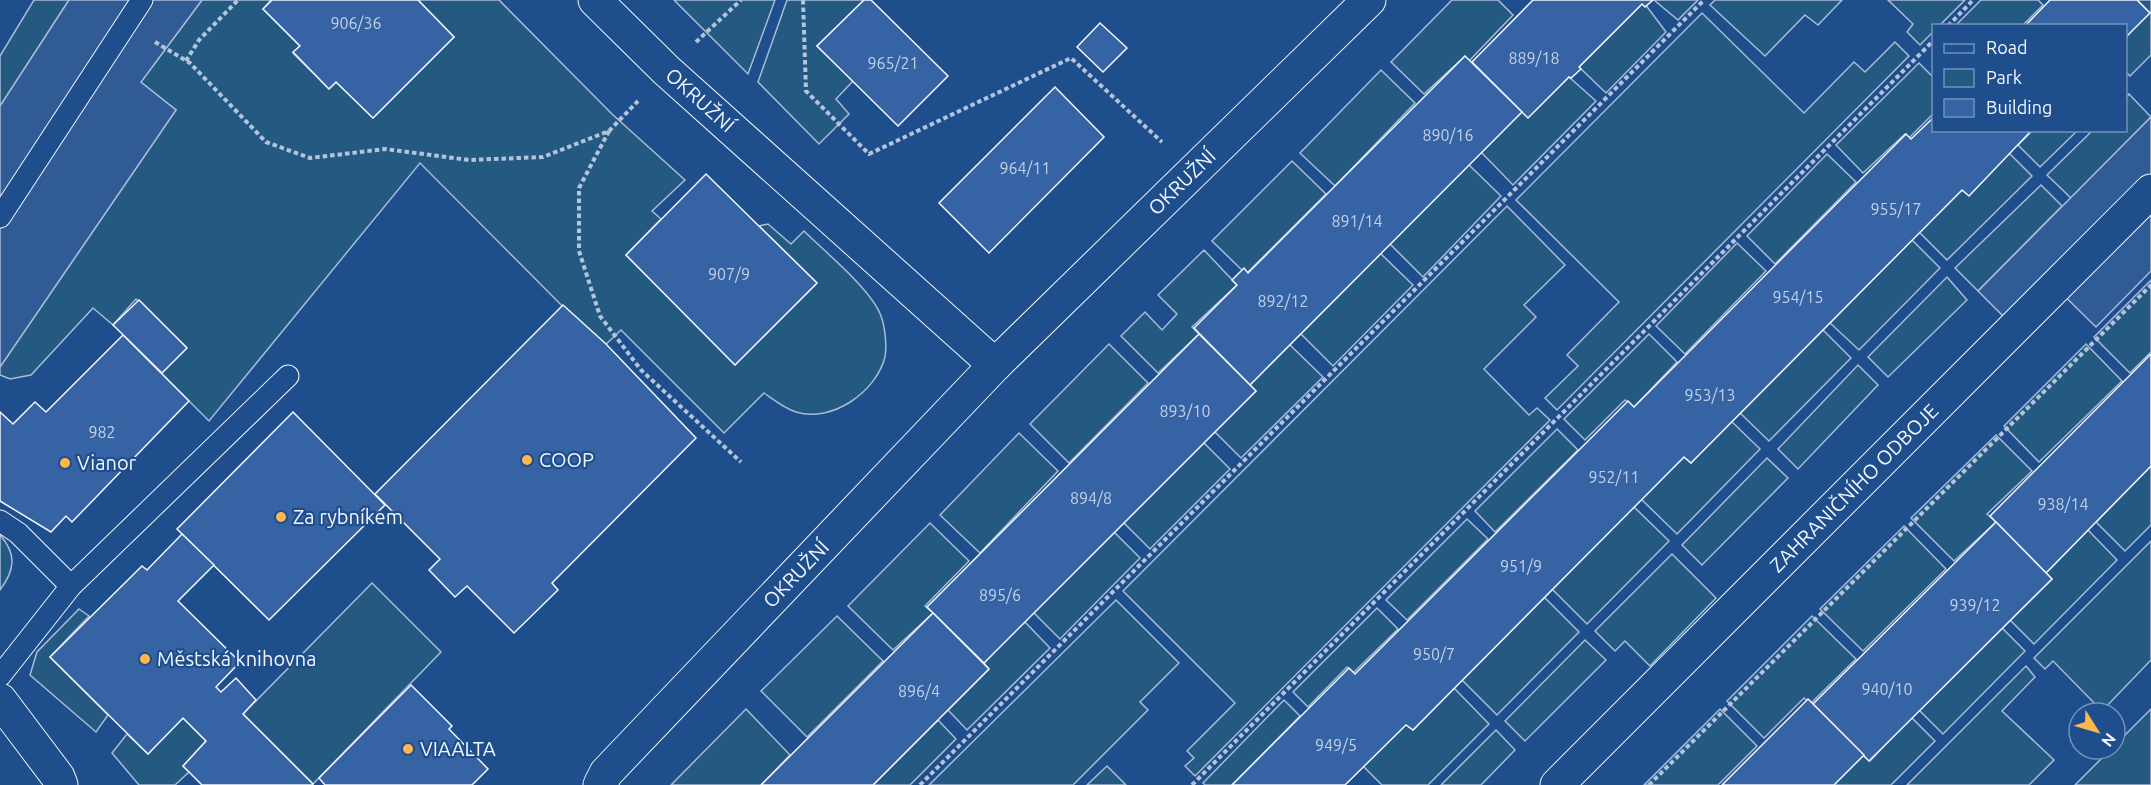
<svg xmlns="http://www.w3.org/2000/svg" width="2151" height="785" viewBox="0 0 2151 785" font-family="Ubuntu,sans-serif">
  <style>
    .green { fill: #245a82; stroke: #a8bbd7; stroke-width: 1.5 }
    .parking { fill: #305b95; stroke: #a8bbd7; stroke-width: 1.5 }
    .building { fill: #3563a3; stroke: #f2f6ff; stroke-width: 1.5 }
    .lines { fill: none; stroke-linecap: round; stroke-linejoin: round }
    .service-casing { stroke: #f2f6ff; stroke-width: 23 }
    .minor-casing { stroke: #f2f6ff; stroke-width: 35 }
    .path { stroke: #b3c4dc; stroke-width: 4; stroke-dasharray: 4.5 3; stroke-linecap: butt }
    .service { stroke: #1f4e8c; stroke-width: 21 }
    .minor { stroke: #1f4e8c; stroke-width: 33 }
    .poi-dot { fill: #ffb74d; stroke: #1f4e8c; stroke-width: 2 }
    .labels { text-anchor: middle; stroke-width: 4.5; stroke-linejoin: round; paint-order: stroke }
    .number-label { font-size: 16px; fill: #c3d1e8 }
    .street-label { font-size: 20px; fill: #f2f6ff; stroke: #1f4e8c }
    .poi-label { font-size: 20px; fill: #f2f6ff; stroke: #1f4e8c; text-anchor: start }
  </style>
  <rect width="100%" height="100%" fill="#1f4e8c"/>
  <g class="green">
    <path d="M34,0H69L0,106V56Z"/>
    <path d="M202,0H271L263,9L300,46L293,53L329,89L336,82L373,118L454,37L418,0H499L612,114L685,180L652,211L661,219L626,255L735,365L817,283L759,226L768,224L791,244L804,231C825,252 872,290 881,316C885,327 887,345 885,357C876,392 832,423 796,412C784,408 774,400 764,393L724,433L621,330L603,347L420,163L209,421L160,372L186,347L136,299L113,325L93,308L31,375L10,379L0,375V367L176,110L140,83Z"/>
    <path d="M674,0H775L748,74Z"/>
    <path d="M787,0H864L817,46L853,81L836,99L849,114L819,144L758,82Z"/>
    <path d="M1452,0H1498L1513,15L1469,61L1465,56L1424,94L1391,62Z"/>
    <path d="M1654,0H1698L1678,20Z"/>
    <path d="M1715,0H1842L1818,25L1805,15L1765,56L1710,5Z"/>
    <path d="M1888,0H1965L1940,25L1934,26L1933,32L1920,45L1907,32L1913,24Z"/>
    <path d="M1981,0H2038L2043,5L2023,25H1956Z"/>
    <path d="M2137,0H2151V55L2130,76L2126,72V36L2150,13Z"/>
    <path d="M1642,4H1645L1666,32L1606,93L1579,67Z"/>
    <path d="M1702,13L1804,113L1854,62L1865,72L1895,42L1909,56L1557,410L1545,398L1578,366L1567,355L1619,302L1516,200Z"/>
    <path d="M1919,63L1933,77V114L1909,138L1905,134L1863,173L1836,145Z"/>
    <path d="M1381,70L1415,103L1335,186L1300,153Z"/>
    <path d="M1569,77L1596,101L1513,185L1480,151L1522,112Z"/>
    <path d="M2129,94L2151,117L2071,198L2047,175L2092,131L2126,130V98Z"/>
    <path d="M2032,131V130L2077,131L2040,167L2018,145Z"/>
    <path d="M2009,153L2032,176L1947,260L1919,232L1962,190Z"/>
    <path d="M1827,154L1856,182L1775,264L1747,236Z"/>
    <path d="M1292,161L1326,194L1246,274L1212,241Z"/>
    <path d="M1468,164L1501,196L1423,277L1389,243Z"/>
    <path d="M2041,185L2062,206L1978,291L1955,268Z"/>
    <path d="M1507,206L1565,265L1524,305L1536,317L1484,369L1529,415L1537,408L1550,420L1195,776L1185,766L1194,758L1187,751L1235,703L1123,591Z"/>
    <path d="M1911,239L1940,268L1859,350L1829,322Z"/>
    <path d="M1737,243L1766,271L1685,354L1656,326Z"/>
    <path d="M1204,250L1237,285L1192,327L1199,334L1158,373L1121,336L1145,312L1162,330L1177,314L1158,295Z"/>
    <path d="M1380,253L1413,285L1333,366L1300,333Z"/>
    <path d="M1947,277L1967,300L1888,377L1868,357Z"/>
    <path d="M2151,280V352L2130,373L2094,337Z"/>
    <path d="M1822,329L1851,358L1769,441L1739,412Z"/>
    <path d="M1649,334L1677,362L1634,407L1625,400L1585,440L1564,419Z"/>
    <path d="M1109,344L1148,383L1069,463L1030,424Z"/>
    <path d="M1289,344L1323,377L1241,458L1214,431L1256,391L1250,385Z"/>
    <path d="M2086,344L2122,381L2039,462L2004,426Z"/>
    <path d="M1858,365L1878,385L1798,469L1778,449Z"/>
    <path d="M1730,420L1760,449L1677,534L1641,499L1684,457L1691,463Z"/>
    <path d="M1557,429L1578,450L1495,532L1475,511Z"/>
    <path d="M1019,433L1058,471L980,553L940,515Z"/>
    <path d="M1996,435L2032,471L1987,514L1996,522L1954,561L1911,518Z"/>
    <path d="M1202,441L1230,469L1150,549L1123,522Z"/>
    <path d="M1767,458L1788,478L1702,565L1682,545Z"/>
    <path d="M2151,466V525L2125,551L2096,522Z"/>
    <path d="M1633,506L1669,541L1587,624L1552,589Z"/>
    <path d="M1467,519L1488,539L1407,620L1386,600Z"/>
    <path d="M930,523L969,561L925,606L933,613L893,650L848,606Z"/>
    <path d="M1904,526L1946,569L1863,651L1820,609Z"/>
    <path d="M2088,530L2117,560L2034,644L2009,619L2052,579L2046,573Z"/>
    <path d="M1113,531L1140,558L1060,639L1033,612Z"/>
    <path d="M0,535C17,554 15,570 0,590Z"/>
    <path d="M2151,541V660L2102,711L2053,661L2045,669L2034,658Z"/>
    <path d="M1672,554L1716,598L1650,666L1625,641L1615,651L1595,631Z"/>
    <path d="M372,583L441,652L313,784L243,714Z"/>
    <path d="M1544,597L1579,632L1497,715L1462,680Z"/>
    <path d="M1116,600L1179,663L1140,702L1148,710L1073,785H929Z"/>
    <path d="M1377,608L1398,629L1353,673L1347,667L1308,707L1293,692Z"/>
    <path d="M79,609L89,616L50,657L108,715L96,732L30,675L37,652Z"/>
    <path d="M837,616L883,661L807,737L761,691Z"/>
    <path d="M1812,616L1856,659L1810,704L1804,698L1764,738L1727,701Z"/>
    <path d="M1024,621L1050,648L967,730L948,710L989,669L984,663Z"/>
    <path d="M2001,627L2025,651L1943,734L1919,710Z"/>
    <path d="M1585,640L1606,660L1525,741L1505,721Z"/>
    <path d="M2026,666L2035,677L2002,711L2054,760L2029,785H1907Z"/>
    <path d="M1454,688L1489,724L1428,785H1382L1363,766L1405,723L1413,730Z"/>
    <path d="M1284,700L1300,716L1232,785H1205L1203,783Z"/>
    <path d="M746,709L790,755L761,785H671Z"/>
    <path d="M1720,709L1757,746L1718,785H1644Z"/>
    <path d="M2151,709V785H2075L2111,749H2115V745Z"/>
    <path d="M1911,717L1935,741L1891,785H1831L1861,754L1870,761Z"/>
    <path d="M183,718L206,741L183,766L189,772L175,785H139L112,753L127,734L148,754Z"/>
    <path d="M938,720L956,739L910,785H873Z"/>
    <path d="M1496,730L1515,750L1481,785H1441Z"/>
    <path d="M1107,766L1126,785H1087Z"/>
  </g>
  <g class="parking">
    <path d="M69,0H202L141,82L176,110L0,367V106Z"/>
    <path d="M2151,117V271L2096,327L2044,276L2003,316L1978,291Z"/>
  </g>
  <g class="building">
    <path d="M272,0H418L454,37L373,118L336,82L329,89L293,52L300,46L263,9Z"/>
    <path d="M864,0H871L948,76L898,126L817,46Z"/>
    <path d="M1533,0H1653L1645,7L1642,4L1579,67L1581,69L1571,78L1569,77L1528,118L1472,62Z"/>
    <path d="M2050,0H2137L2150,13L2126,37V26H2025Z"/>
    <path d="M1100,23L1127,48L1103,72L1077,47Z"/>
    <path d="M1465,56L1522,112L1250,385L1194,328L1237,285L1232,280L1244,268L1248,273Z"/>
    <path d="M1055,87L1104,137L989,253L939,203Z"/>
    <path d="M1934,117V130H2032L1969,196L1962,190L1691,463L1684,457L1413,730L1406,725L1345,785H1232L1349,668L1355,674L1628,401L1634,407L1906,134L1911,139Z"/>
    <path d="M706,174L817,283L735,365L626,255Z"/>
    <path d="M139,300L187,348L162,373L113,325Z"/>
    <path d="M563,305L606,344L696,438L552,583L558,590L514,633L467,586L455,597L429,570L440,559L375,494Z"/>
    <path d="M1199,334L1256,391L984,663L927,607Z"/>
    <path d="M123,335L189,401L72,522L66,516L51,532L0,501V412L13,424L35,402L46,412Z"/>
    <path d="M2151,354V466L2046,573L1990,516Z"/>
    <path d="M293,412L385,505L269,620L177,529Z"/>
    <path d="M1996,522L2052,579L1869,761L1813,704Z"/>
    <path d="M182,534L214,565L178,601L240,662L216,687L221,692L236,678L256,700L243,714L313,784L312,785H202L183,766L206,741L183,718L148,754L50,657L142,566L147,570Z"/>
    <path d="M933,613L989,669L873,785H761Z"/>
    <path d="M411,685L452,726L449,729L488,769L472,785H325L319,778Z"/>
    <path d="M1808,699L1864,755L1834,785H1722Z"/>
  </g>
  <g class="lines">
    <defs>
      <g id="service">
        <path d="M0,217L142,0"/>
        <path d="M0,521L18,533L71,586"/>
        <path d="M0,676L71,586L288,376"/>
      </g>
      <g id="minor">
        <path d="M595,0L666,70L995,365"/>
        <path d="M0,700L58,777L61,785"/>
        <path d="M600,785L606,773L995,365L1369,0"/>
        <path d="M1557,785L2151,191"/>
      </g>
    </defs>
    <use href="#service" class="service-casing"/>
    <use href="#minor" class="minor-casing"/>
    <g class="path">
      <path d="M803,0L806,91L869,154L1071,58L1162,142"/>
      <path d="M1948,26L1973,0"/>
      <path d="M155,42L190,63L266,142L310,158L385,149L469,160L543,157L609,131L638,101"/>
      <path d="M696,42L741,0"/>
      <path d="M186,61L199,40L238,0"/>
      <path d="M609,131L579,188V251L600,316L641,370L741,462"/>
      <path d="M920,785L1704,0"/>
      <path d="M1192,785L1934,40"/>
      <path d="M1649,785L2151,285"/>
    </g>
    <use href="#service" class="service"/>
    <use href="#minor" class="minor"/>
  </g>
  <g class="poi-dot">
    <circle cx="527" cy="460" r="6"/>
    <circle cx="65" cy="463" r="6"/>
    <circle cx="281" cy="517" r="6"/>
    <circle cx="145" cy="659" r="6"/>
    <circle cx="408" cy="749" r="6"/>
  </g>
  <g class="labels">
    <g class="number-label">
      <text x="356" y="29">906/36</text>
      <text x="1534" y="64">889/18</text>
      <text x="893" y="69">965/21</text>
      <text x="1448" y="141">890/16</text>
      <text x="1025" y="174">964/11</text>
      <text x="1896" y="215">955/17</text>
      <text x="1357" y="227">891/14</text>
      <text x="729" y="280">907/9</text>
      <text x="1798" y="303">954/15</text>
      <text x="1283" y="307">892/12</text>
      <text x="1710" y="401">953/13</text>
      <text x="1185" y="417">893/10</text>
      <text x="102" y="438">982</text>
      <text x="1614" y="483">952/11</text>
      <text x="1091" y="504">894/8</text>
      <text x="2063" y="510">938/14</text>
      <text x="1521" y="572">951/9</text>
      <text x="1000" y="601">895/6</text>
      <text x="1975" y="611">939/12</text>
      <text x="1434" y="660">950/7</text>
      <text x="1887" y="695">940/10</text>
      <text x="919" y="697">896/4</text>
      <text x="1336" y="751">949/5</text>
    </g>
    <g class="street-label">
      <text transform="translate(700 100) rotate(42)" y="7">OKRUŽNÍ</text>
      <text transform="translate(1182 182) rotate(-44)" y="7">OKRUŽNÍ</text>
      <text transform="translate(1854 488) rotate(-45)" y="7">ZAHRANIČNÍHO ODBOJE</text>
      <text transform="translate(796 574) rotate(-46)" y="7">OKRUŽNÍ</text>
    </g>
    <g class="poi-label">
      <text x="539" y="467">COOP</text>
      <text x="77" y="470">Vianor</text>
      <text x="293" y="524">Za rybníkem</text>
      <text x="157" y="666">Městská knihovna</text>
      <text x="420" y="756">VIAALTA</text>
    </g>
  </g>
  <rect x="1932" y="24" width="195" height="108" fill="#1f4e8c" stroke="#7391ba" stroke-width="1.5"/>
  <rect x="1944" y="44" width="30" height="9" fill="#1f4e8c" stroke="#7391ba" stroke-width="1.5"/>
  <text x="1986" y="54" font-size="18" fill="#f2f6ff">Road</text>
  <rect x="1944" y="69" width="30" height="18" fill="#245a82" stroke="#7391ba" stroke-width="1.5"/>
  <text x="1986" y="84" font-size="18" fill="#f2f6ff">Park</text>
  <rect x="1944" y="99" width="30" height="18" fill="#3563a3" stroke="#7391ba" stroke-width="1.5"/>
  <text x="1986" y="114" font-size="18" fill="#f2f6ff">Building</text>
  <g transform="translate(2097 731) rotate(127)"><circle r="28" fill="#1f4e8c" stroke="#7391ba" stroke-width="1.5"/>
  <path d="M0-4.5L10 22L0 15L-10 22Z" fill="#ffb74d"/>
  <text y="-9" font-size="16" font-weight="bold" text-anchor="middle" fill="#f2f6ff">N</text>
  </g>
</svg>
